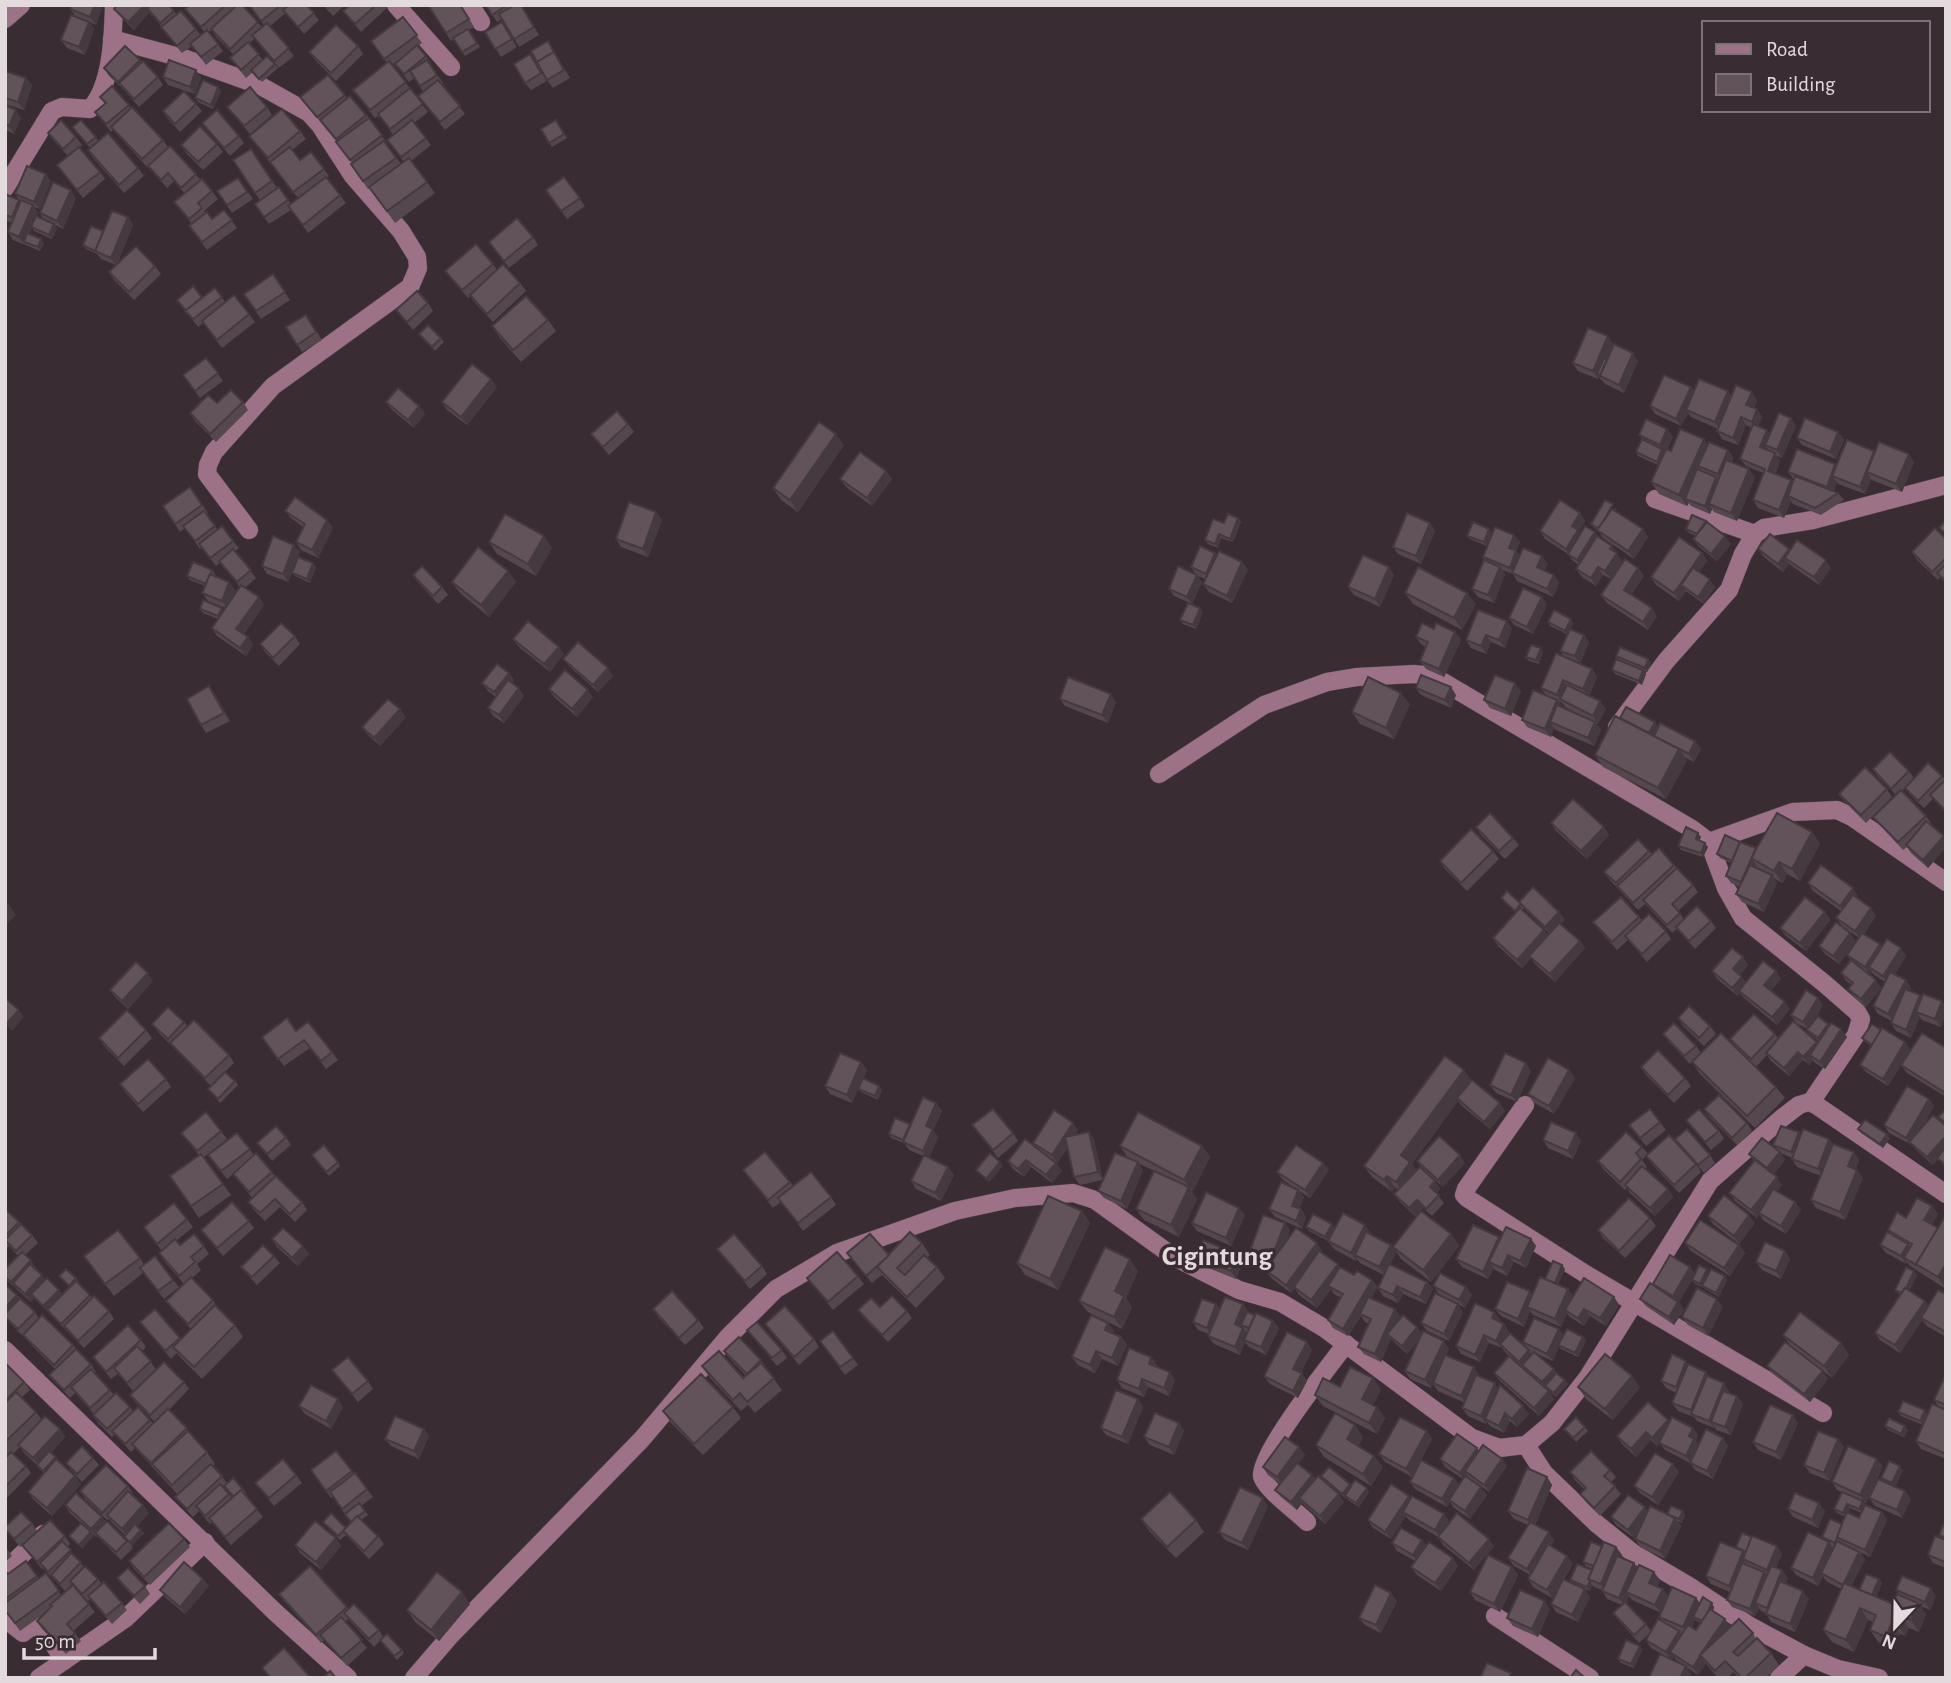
<svg xmlns="http://www.w3.org/2000/svg" width="1951" height="1683" viewBox="0 0 1951 1683" font-family="'Alegreya Sans',sans-serif">
  <style>
    .lines { fill: none; stroke-linecap: round; stroke-linejoin: round }
    .minor-casing { stroke: #54484e; stroke-width: 19 }
    .minor { stroke: #9d7186; stroke-width: 18 }
    .wall { fill: #54474d; fill-rule: evenodd }
    .shaded-wall { fill: #453a3f }
    .building { fill: #62535a; stroke: #453a3f; stroke-width: 2 }
    .labels { text-anchor: middle; stroke-width: 7; stroke-linejoin: round; paint-order: stroke }
    .quarter-label { font-size: 28px; font-weight: bold; fill: #e3dade; stroke: #392c32 }
  </style>
  <rect width="100%" height="100%" fill="#392c32"/>
  <g class="lines">
    <defs>
      <g id="minor">
        <path d="M396,5L451,67"/>
        <path d="M470,5L481,22"/>
        <path d="M5,19L21,5"/>
        <path d="M112,39L186,59L259,85L309,113L320,125L353,176L401,231L417,257L418,268L410,287L273,386L214,452L208,465L207,474L249,530"/>
        <path d="M5,188L52,111L62,107L90,109C112,86 113,36 114,5"/>
        <path d="M1655,499L1755,534"/>
        <path d="M1617,727L1666,661L1729,590L1743,554L1755,534L1764,528L1813,520L1946,485"/>
        <path d="M1159,774L1264,705L1327,682L1357,677L1414,674L1433,676L1692,829L1709,842L1726,888L1743,918L1825,984L1857,1012L1861,1019L1856,1035L1811,1102"/>
        <path d="M1709,842L1793,812L1837,810L1852,817L1946,882"/>
        <path d="M1525,1105L1466,1189L1464,1195L1467,1198L1587,1275L1823,1413"/>
        <path d="M5,1350L275,1612L348,1678"/>
        <path d="M1526,1445L1544,1473L1597,1524L1633,1553L1689,1586L1750,1626L1804,1655L1838,1669L1879,1678"/>
        <path d="M1307,1522C1297,1512 1264,1488 1262,1476C1259,1454 1330,1365 1346,1344"/>
        <path d="M5,1571L43,1534"/>
        <path d="M1495,1616L1590,1678"/>
        <path d="M5,1619L23,1633L33,1625L37,1626L53,1643L64,1661"/>
        <path d="M39,1678L126,1618L205,1542"/>
        <path d="M414,1678L451,1635L642,1439L728,1337L776,1289L837,1253L955,1211L1015,1198L1073,1193L1095,1200L1174,1257L1239,1290L1280,1302L1324,1328L1472,1438L1499,1448L1526,1445L1552,1423L1588,1377L1710,1181L1782,1118L1799,1105L1809,1102L1816,1105L1946,1194"/>
        <path d="M1779,1678L1804,1655"/>
      </g>
    </defs>
    <use href="#minor" class="minor-casing"/>
    <use href="#minor" class="minor"/>
  </g>
  <g class="wall">
    <path d="M103,5L96,25L89,22L94,29L85,55L67,48L61,40L75,16L70,9Z"/>
    <path d="M117,5H169L177,15L196,29L201,36L205,33L185,9L189,5H242L262,27L264,25L249,5H307L319,20L304,34L286,13L270,26L294,56L279,68L255,38L249,44L263,60L275,64L278,68L262,82L253,72L246,78L230,58L234,55L216,37L212,30L209,32L223,51L206,65L192,46L182,53L167,35L162,27L144,6L149,13L134,30L120,16L114,9Z"/>
    <path d="M323,5H345L333,16Z"/>
    <path d="M350,5H385L387,8L361,32L343,11Z"/>
    <path d="M461,5L474,27L469,30L480,47L465,56L454,39L451,41L446,33Z"/>
    <path d="M486,5H525L522,7L539,35L519,47L502,19L497,22Z"/>
    <path d="M403,17L422,43L418,46L431,63L430,65L443,83L441,84L465,114L445,130L418,96L423,91L414,78L409,82L395,64L404,56L392,65L428,112L414,123L431,145L411,161L435,193L395,223L370,188L368,189L356,172L352,163L336,142H337L300,97L328,75L347,98L350,96L369,118L387,143V144L401,164L404,162L387,140L393,135L379,115L375,118L353,90L387,63L371,41Z"/>
    <path d="M502,22L517,47L501,57L485,32Z"/>
    <path d="M548,41L570,78L553,88L547,80Z"/>
    <path d="M358,46L363,54L336,81L315,60L309,52Z"/>
    <path d="M140,60L158,77L163,85L139,107L124,90L109,76L104,68Z"/>
    <path d="M536,62L547,81L531,90L525,83Z"/>
    <path d="M196,70L201,78L195,94L168,85L163,77Z"/>
    <path d="M5,71L26,78L32,85L24,110L5,104Z"/>
    <path d="M112,86L131,108L163,140L168,147L212,191L218,199L204,211L206,214L212,219L224,210L237,228L207,250L189,226L192,224L174,202L184,193L174,181L167,188L148,166L147,167L113,130L111,132L95,112L105,104L100,97Z"/>
    <path d="M218,87L221,91L213,109L198,102L195,98Z"/>
    <path d="M196,104L202,111L180,132L168,119L163,111Z"/>
    <path d="M5,105L21,118L14,134L5,130Z"/>
    <path d="M227,107H267L272,115L250,134Z"/>
    <path d="M556,120L567,138L552,147L541,129Z"/>
    <path d="M202,123L239,136L244,143L230,156Z"/>
    <path d="M75,131L96,137L98,141L90,148Z"/>
    <path d="M300,131L306,139L292,150L300,160L311,152L329,176L327,178L346,203L308,233L291,210L269,224L255,204L260,200L233,160L251,149L277,188L279,187L291,204L298,198L249,136Z"/>
    <path d="M48,133L76,137L82,145L76,150L100,172L105,179L83,198L57,165L68,156L53,140Z"/>
    <path d="M217,144L223,152L203,170L186,153L181,145Z"/>
    <path d="M88,150L138,168L144,176L124,193L93,158Z"/>
    <path d="M564,177L585,206L567,219L546,190Z"/>
    <path d="M238,178L253,199L232,213L217,191Z"/>
    <path d="M51,181L40,209L34,207L38,213L37,216L44,220L40,213L76,198L63,229L55,225L57,228L52,239L34,231L32,228L29,234L41,239L44,243L40,251L13,240L8,232L12,223L5,220V194L21,202L15,194Z"/>
    <path d="M128,217L133,225L117,264L155,266L161,274L134,300L114,280L109,272L116,265L101,259L97,254L86,249L83,245Z"/>
    <path d="M533,237L538,245L509,268L489,242Z"/>
    <path d="M493,264L497,270L520,283L526,291L493,322L475,303L470,296L468,298L445,271Z"/>
    <path d="M273,274L290,300L261,319L244,294Z"/>
    <path d="M215,288L225,302L249,314L255,322L222,348L203,323L198,327L177,300L203,297Z"/>
    <path d="M428,303L433,311L413,330L396,310Z"/>
    <path d="M306,315L322,340L302,352L286,327Z"/>
    <path d="M548,320L556,331L521,362L500,338L492,326Z"/>
    <path d="M419,334L441,338L444,342L435,351Z"/>
    <path d="M1608,336L1613,344L1607,359L1638,361L1624,393L1605,384L1599,377L1598,379L1578,371L1573,363Z"/>
    <path d="M206,358L223,381L200,398L183,375Z"/>
    <path d="M497,387L467,425L447,410L442,402Z"/>
    <path d="M1691,387L1694,391H1728L1731,396L1757,400L1754,408L1757,409L1762,417L1758,426L1767,430L1770,434L1791,418L1796,426L1782,458L1776,456L1780,461L1775,474L1793,483L1794,480L1788,472L1835,464L1837,466L1874,451L1875,453L1914,462L1902,492L1872,480L1871,479L1865,494L1838,484L1837,482L1834,491L1838,493L1844,500L1821,515L1793,504L1791,501L1784,518L1758,508L1753,500L1763,473L1746,466L1740,459L1752,428L1746,425L1738,445L1722,439L1717,431L1718,429L1691,417L1688,413L1681,426L1655,414L1650,406Z"/>
    <path d="M243,402L248,410L216,442L195,421L190,413L217,403Z"/>
    <path d="M386,402L419,406L425,414L414,428L392,410Z"/>
    <path d="M628,424L634,432L609,455L591,434Z"/>
    <path d="M1667,429L1673,437L1667,449L1671,451L1704,439L1707,445L1728,450L1733,457L1732,462L1755,477L1737,521L1714,512L1712,509L1710,514L1691,506L1689,503L1687,506L1659,494L1651,482L1658,465L1638,456L1636,452L1642,439L1639,435Z"/>
    <path d="M1838,432L1844,440L1836,459L1802,445L1797,438Z"/>
    <path d="M844,445L798,512L781,500L773,488Z"/>
    <path d="M886,471L892,479L872,506L846,487L840,479Z"/>
    <path d="M190,487L208,513L206,514L217,529L233,541L239,548L235,551L256,578L245,588L259,597L264,605L244,634L248,637L253,645L246,656L217,636L212,628L218,619L203,613L200,609L224,611L226,608L208,601L202,593L205,586L190,580L187,576L212,570L215,574L214,576L229,582L235,590L230,601L240,587L220,563L216,566L202,548L200,549L185,528L180,532L163,506Z"/>
    <path d="M1616,508L1615,510L1648,537L1634,559L1603,538L1598,530L1594,528L1591,524Z"/>
    <path d="M285,511L327,520L333,528L318,558L301,550L296,542L303,527L291,518Z"/>
    <path d="M656,512L662,520L648,557L621,547L616,539Z"/>
    <path d="M1580,513L1585,521L1579,532L1580,534L1599,538L1612,546L1622,561L1611,579L1603,575L1596,586L1582,577L1576,569L1579,565L1573,561L1568,554L1545,539L1540,531Z"/>
    <path d="M1238,518L1241,522L1233,542L1221,538L1218,548L1208,544L1205,540L1224,523Z"/>
    <path d="M1430,523L1435,531L1421,564L1398,554L1393,547Z"/>
    <path d="M1489,529L1492,533L1487,546L1470,539L1467,536Z"/>
    <path d="M1686,529L1731,544L1717,561L1699,547L1693,539L1696,536L1689,533Z"/>
    <path d="M1514,535L1520,542L1516,550L1520,556L1548,564L1544,571L1554,575L1559,583L1553,597L1517,581L1513,574L1502,570L1505,574L1494,603L1478,597L1472,589L1485,561L1483,557Z"/>
    <path d="M544,536L552,548L536,576L497,554L489,542Z"/>
    <path d="M1946,539V583L1940,577L1938,580L1917,560L1912,552Z"/>
    <path d="M294,545L300,552L298,557L316,567L310,583L295,576L292,573L288,582L267,574L262,566Z"/>
    <path d="M1758,549H1789L1831,568L1819,585L1789,564L1783,572L1764,557Z"/>
    <path d="M1215,553L1217,555L1242,562L1248,570L1232,603L1209,592L1203,584L1206,579L1197,576L1202,582L1192,604L1174,596L1169,589L1196,574L1191,567Z"/>
    <path d="M1702,553L1707,561L1699,572L1715,587L1704,604L1686,591L1679,601L1656,585L1651,577Z"/>
    <path d="M1638,568L1644,576L1631,595L1657,616L1648,630L1607,603L1601,595Z"/>
    <path d="M508,571L516,582L489,617L460,593L452,582Z"/>
    <path d="M413,575L442,587L448,595L438,604L418,582Z"/>
    <path d="M1394,575L1380,607L1354,595L1348,587Z"/>
    <path d="M1405,593L1476,604L1462,630L1413,604Z"/>
    <path d="M1542,597L1547,605L1533,634L1514,625L1509,618Z"/>
    <path d="M1203,612L1196,629L1183,624L1180,620Z"/>
    <path d="M1507,621L1512,629L1505,648L1491,642L1486,654L1471,648L1466,640Z"/>
    <path d="M1548,622L1573,623L1570,629L1584,635L1589,642L1580,664L1592,669L1597,677L1589,696L1606,709L1598,724L1596,723L1601,730L1594,746L1556,730L1554,728L1551,737L1527,727L1522,720L1546,695L1541,688L1564,657L1560,651L1567,634L1550,626ZM1558,701L1562,703L1565,707L1588,719L1563,707Z"/>
    <path d="M1434,629L1455,632L1461,640L1444,677L1426,669L1420,661L1426,647L1421,644L1416,637Z"/>
    <path d="M295,636L300,644L279,666L265,652L260,644Z"/>
    <path d="M513,639L564,654L550,672L519,647Z"/>
    <path d="M1541,648L1543,652L1539,664L1529,661L1526,657Z"/>
    <path d="M1616,656L1648,659L1651,663L1647,672L1619,660Z"/>
    <path d="M563,659L613,676L598,692L569,666Z"/>
    <path d="M1612,670H1643L1646,674L1642,685L1615,674Z"/>
    <path d="M509,673L514,680L512,683L524,696L504,723L493,716L488,708L496,697L488,691L482,683Z"/>
    <path d="M1416,688L1456,695L1451,708L1421,695Z"/>
    <path d="M549,689L593,697L577,717L554,697Z"/>
    <path d="M1521,691L1511,716L1490,708L1484,700Z"/>
    <path d="M215,694L230,721L206,733L201,725Z"/>
    <path d="M1060,699L1116,702L1108,723L1065,706Z"/>
    <path d="M1410,704L1394,739L1360,724L1352,712Z"/>
    <path d="M406,717L380,746L368,735L362,727Z"/>
    <path d="M1621,718L1658,727L1695,741L1701,749L1694,762L1684,757L1687,760L1666,799L1603,767L1595,755Z"/>
    <path d="M1873,769L1909,771L1914,778L1942,776L1946,781V813L1933,799L1924,808L1910,795L1905,788L1902,791L1926,816L1931,823L1930,824L1946,839V847L1928,868L1911,853L1907,847L1903,850L1879,824L1873,817L1896,795L1878,777Z"/>
    <path d="M1887,789L1892,797L1866,823L1844,801L1839,794Z"/>
    <path d="M1551,823L1604,827L1609,835L1587,859L1556,831Z"/>
    <path d="M1476,827L1513,838L1519,845L1505,859L1481,835Z"/>
    <path d="M1812,832L1820,844L1800,881L1787,874L1783,883L1773,878L1777,883L1764,912L1742,902L1736,894L1740,887L1731,883L1726,876L1731,863L1720,858L1717,854L1756,850Z"/>
    <path d="M1701,837L1699,840L1708,847L1703,857L1681,850L1678,846Z"/>
    <path d="M1493,851L1499,859L1467,891L1445,869L1440,861Z"/>
    <path d="M1649,851L1652,854L1674,865L1693,885L1698,892L1678,911L1684,919L1711,921L1716,928L1695,949L1677,929L1672,933L1645,904L1638,910L1609,879L1604,872Z"/>
    <path d="M1808,883L1858,896L1857,898L1876,916L1864,934L1880,944L1882,947L1906,956L1895,974L1906,980L1911,988L1910,991L1922,997L1942,1001L1946,1007V1012L1941,1027L1922,1020L1920,1017L1911,1038L1896,1031L1891,1023L1892,1021L1878,1014L1873,1006L1885,982L1874,975L1872,972L1870,975L1881,988L1866,1007L1854,997L1848,989L1852,985L1846,981L1841,973L1851,961L1847,955L1859,938L1842,926L1836,918L1841,911L1813,891Z"/>
    <path d="M1501,898L1521,904L1559,912L1565,920L1560,924L1580,941L1585,948L1555,982L1535,964L1531,958L1522,968L1498,946L1493,938L1516,913ZM1524,908L1549,933L1548,935L1544,930L1522,910Z"/>
    <path d="M1825,912L1830,920L1806,951L1786,936L1780,928Z"/>
    <path d="M1639,917L1642,920L1666,931L1671,939L1647,962L1628,940L1617,950L1599,930L1593,922Z"/>
    <path d="M1856,941L1839,964L1824,953L1819,946Z"/>
    <path d="M1743,957L1748,965L1740,975L1746,982L1776,971L1781,979L1771,990L1790,1009L1777,1025L1744,998L1740,993L1738,996L1717,979L1712,971Z"/>
    <path d="M153,981L128,1009L116,998L110,990Z"/>
    <path d="M1823,1005L1814,1021L1828,1024L1830,1025L1841,1029L1847,1037L1825,1069L1815,1063L1813,1060L1809,1065L1803,1060L1789,1076L1771,1061L1767,1055L1756,1067L1736,1047L1730,1039L1775,1034L1778,1038L1817,1042L1818,1043L1819,1041L1810,1034L1807,1030L1808,1029L1796,1023L1791,1015Z"/>
    <path d="M1678,1018L1710,1026L1716,1034L1704,1046L1683,1026Z"/>
    <path d="M184,1022L187,1026L229,1055L234,1063L211,1086L158,1032L152,1024Z"/>
    <path d="M146,1030L152,1038L124,1066L104,1046L99,1038Z"/>
    <path d="M1881,1030L1905,1042L1910,1050L1888,1086L1866,1072L1860,1065L1871,1046L1865,1042L1862,1038Z"/>
    <path d="M296,1031L332,1052L338,1060L326,1069L310,1048L284,1066L262,1037Z"/>
    <path d="M1663,1034L1696,1046L1701,1053L1776,1087L1785,1098L1755,1128L1700,1074L1692,1062L1695,1060L1690,1064L1668,1041Z"/>
    <path d="M1946,1048V1097L1907,1073L1901,1065Z"/>
    <path d="M861,1062L867,1070L863,1079L879,1086L882,1090L878,1100L861,1092L858,1089L852,1103L830,1094L825,1086Z"/>
    <path d="M1641,1067L1685,1078L1691,1086L1674,1103L1646,1075Z"/>
    <path d="M1569,1070L1575,1078L1554,1114L1533,1102L1528,1094Z"/>
    <path d="M1531,1071L1517,1102L1496,1093L1490,1085Z"/>
    <path d="M166,1079L171,1087L143,1112L125,1092L120,1084Z"/>
    <path d="M1472,1080L1505,1111L1490,1129L1462,1106L1458,1101L1412,1164L1417,1171L1435,1181L1440,1189L1436,1193L1444,1203L1432,1216L1423,1208L1415,1216L1400,1202L1394,1194L1398,1190L1395,1187L1392,1192L1372,1177L1364,1166Z"/>
    <path d="M235,1081L238,1085L220,1103L208,1089Z"/>
    <path d="M1929,1099L1934,1106L1923,1126H1946V1168L1938,1159L1933,1165L1915,1149L1912,1145L1889,1133L1884,1125Z"/>
    <path d="M936,1103L942,1111L933,1130L938,1137L929,1158L948,1167L954,1175L941,1201L916,1189L911,1181L923,1156L909,1150L904,1143L891,1138L889,1134L910,1124L911,1125Z"/>
    <path d="M1704,1109L1747,1123L1752,1131L1737,1145L1709,1117Z"/>
    <path d="M1686,1120L1719,1131L1724,1139L1711,1150Z"/>
    <path d="M1660,1122L1666,1130L1646,1146L1629,1125Z"/>
    <path d="M972,1125L1013,1133L1018,1141L998,1158Z"/>
    <path d="M1858,1129L1890,1138L1883,1148L1861,1133Z"/>
    <path d="M1078,1130L1075,1135L1089,1132L1094,1140L1103,1180L1136,1162L1128,1158L1120,1146H1202L1210,1157L1193,1191L1191,1190L1197,1199L1179,1237L1144,1220L1136,1209L1154,1171L1138,1163L1143,1170L1127,1209L1104,1198L1098,1191L1103,1180L1080,1185L1074,1177L1068,1147L1057,1163L1048,1157L1056,1163L1062,1171L1052,1183L1031,1167L1024,1177L1013,1169L1008,1161L1036,1148L1033,1143Z"/>
    <path d="M221,1131L227,1139L204,1157L231,1195L199,1218L170,1176L199,1155L181,1133Z"/>
    <path d="M1799,1132L1801,1135L1829,1139L1833,1144L1854,1152L1859,1160L1856,1169L1863,1178L1845,1220L1816,1208L1811,1200L1821,1176L1797,1167L1792,1159V1158L1781,1153L1785,1160L1773,1175L1782,1185L1777,1191L1795,1202L1801,1210L1786,1234L1764,1221L1759,1214L1757,1218L1735,1201L1729,1193L1754,1161L1749,1154L1777,1150L1773,1145Z"/>
    <path d="M237,1133L254,1155L302,1202L307,1210L295,1222L280,1207L265,1221L254,1210L248,1202L252,1198L233,1174L227,1179L208,1155Z"/>
    <path d="M286,1137L291,1145L272,1161L257,1143Z"/>
    <path d="M1675,1139L1710,1155L1715,1163L1704,1173Z"/>
    <path d="M1543,1140L1581,1141L1573,1159L1548,1148Z"/>
    <path d="M1642,1147L1648,1154L1642,1160L1647,1167L1645,1168L1668,1189L1673,1197L1655,1216L1630,1193L1627,1188L1625,1190L1603,1169L1598,1161Z"/>
    <path d="M1646,1156L1696,1164L1701,1172L1679,1193L1652,1164Z"/>
    <path d="M315,1159L338,1162L340,1166L329,1176Z"/>
    <path d="M1417,1161L1465,1163L1443,1187L1422,1169Z"/>
    <path d="M1323,1163L1329,1170L1310,1198L1299,1191L1304,1197L1299,1209H1301L1306,1217L1302,1229L1275,1217L1269,1209L1295,1188L1283,1180L1277,1172Z"/>
    <path d="M743,1170L790,1182L793,1186L831,1197L836,1205L803,1231L781,1202L773,1208Z"/>
    <path d="M1932,1206L1938,1214L1932,1225L1938,1228L1946,1215V1289L1910,1266L1907,1262L1906,1264L1885,1252L1880,1245L1890,1233L1888,1230L1906,1218Z"/>
    <path d="M1239,1208L1245,1215L1231,1246L1197,1231L1192,1223Z"/>
    <path d="M5,1209L32,1235L38,1243L25,1255L36,1268L35,1269L45,1279L59,1290L62,1295L70,1288L59,1276L76,1278L79,1282L78,1283L92,1298L109,1311L114,1319L84,1348L34,1298L31,1302L5,1279V1269L18,1256L9,1246L5,1250Z"/>
    <path d="M1082,1211L1090,1223L1058,1290L1025,1275L1017,1263Z"/>
    <path d="M1708,1216L1755,1223L1739,1244L1713,1224Z"/>
    <path d="M1650,1218L1656,1226L1625,1258L1603,1238L1598,1230Z"/>
    <path d="M187,1219L193,1227L176,1241L180,1245L204,1246L209,1254L197,1264L201,1270L192,1278L213,1300L218,1308L235,1325L243,1337L202,1379L182,1359L177,1353L171,1359L140,1322L155,1309L181,1339L191,1329L172,1309L166,1301L184,1284L164,1261L159,1253L162,1251L144,1227Z"/>
    <path d="M249,1221L254,1228L223,1256L201,1230Z"/>
    <path d="M1306,1227L1335,1228L1328,1241L1309,1231Z"/>
    <path d="M1290,1230L1286,1243L1322,1251L1321,1252L1340,1267L1354,1275L1372,1280L1378,1287L1371,1298L1401,1317L1400,1319L1417,1327L1422,1333L1449,1349L1446,1355L1474,1367L1479,1376L1499,1389L1529,1414L1517,1427L1510,1421L1504,1433L1490,1426L1487,1422L1486,1424L1468,1416L1462,1408L1465,1403L1438,1391L1433,1384L1431,1388L1410,1379L1405,1371L1419,1340L1407,1354L1391,1339L1381,1362L1364,1354L1358,1347L1369,1324L1365,1322L1361,1316L1348,1336L1333,1328L1328,1320L1341,1298L1334,1294L1331,1289L1317,1308L1299,1295L1295,1288L1291,1293L1271,1278L1265,1270L1270,1264L1256,1258L1250,1251Z"/>
    <path d="M1371,1233L1370,1234L1391,1245L1396,1253L1390,1264L1427,1282L1433,1289L1426,1304L1403,1294L1398,1303L1383,1296L1378,1288L1384,1275L1360,1263L1357,1259L1356,1261L1334,1249L1328,1241Z"/>
    <path d="M1451,1234L1459,1246L1431,1282L1401,1259L1393,1247Z"/>
    <path d="M1499,1237L1500,1239H1531L1536,1246L1526,1268L1514,1262L1507,1276L1495,1270L1494,1268L1488,1279L1462,1267L1456,1259Z"/>
    <path d="M272,1239L303,1246L309,1254L298,1266L277,1247Z"/>
    <path d="M922,1243L930,1255L927,1257L937,1267L945,1278L916,1308L882,1275L872,1283L847,1253L889,1255Z"/>
    <path d="M1685,1243L1739,1245L1745,1253L1730,1276L1691,1251Z"/>
    <path d="M717,1249L762,1266L767,1274L750,1289Z"/>
    <path d="M1785,1251L1790,1259L1781,1279L1762,1270L1756,1262Z"/>
    <path d="M1238,1254L1243,1261L1236,1279L1201,1265L1196,1257Z"/>
    <path d="M84,1256L140,1258L144,1265L173,1280L179,1287L164,1299L143,1273L114,1296Z"/>
    <path d="M274,1256L280,1263L257,1285L247,1274L241,1267Z"/>
    <path d="M1562,1265L1565,1269L1558,1284L1568,1289L1573,1296L1614,1297L1619,1305L1606,1326L1590,1316L1584,1326L1570,1317L1567,1313L1561,1327L1533,1315L1530,1311L1524,1327L1501,1316L1495,1309L1530,1291L1532,1295L1545,1279Z"/>
    <path d="M1690,1267L1695,1274L1709,1272L1725,1276L1727,1280L1719,1297L1705,1289L1703,1287L1695,1284L1692,1280L1679,1302L1684,1310L1674,1325L1646,1306L1640,1299L1655,1286L1653,1284Z"/>
    <path d="M1138,1271L1126,1298L1132,1307L1122,1329L1088,1312L1079,1301Z"/>
    <path d="M1914,1271L1917,1275L1909,1291L1925,1301L1928,1306L1946,1294V1337L1927,1326L1922,1320L1900,1353L1880,1340L1875,1333L1900,1295L1895,1290Z"/>
    <path d="M858,1276L864,1284L833,1310L807,1278Z"/>
    <path d="M5,1284L35,1312L39,1319L73,1345L91,1364L96,1372L95,1373L114,1395L130,1407L133,1411L150,1420L153,1424L155,1422L136,1403L130,1395L184,1382L189,1389L169,1410L207,1452L215,1464L213,1466L227,1483L243,1489L246,1493L244,1494L263,1517L231,1545L212,1522L210,1524L199,1511L193,1517L181,1504L175,1497L178,1495L135,1448L131,1452L115,1434L112,1437L98,1423L93,1415L94,1414L75,1393L70,1398L55,1382L49,1375L55,1369L7,1320L5,1321ZM225,1487L233,1497L232,1498L224,1488Z"/>
    <path d="M1433,1286L1466,1287L1472,1295L1465,1308L1439,1294Z"/>
    <path d="M1216,1304L1220,1309L1249,1312L1273,1321L1279,1328L1266,1355L1249,1347L1245,1342L1240,1355L1214,1344L1208,1336L1209,1334L1198,1330L1193,1322Z"/>
    <path d="M1723,1306L1708,1336L1688,1325L1682,1317Z"/>
    <path d="M880,1307L907,1311L912,1318L888,1342L864,1318L858,1310Z"/>
    <path d="M653,1309L698,1320L704,1328L685,1345L658,1317Z"/>
    <path d="M1463,1312L1449,1341L1427,1331L1421,1323Z"/>
    <path d="M1494,1312L1500,1320L1499,1322L1504,1324L1509,1332L1508,1335L1528,1350L1523,1342L1559,1329L1563,1335L1586,1340L1578,1357L1561,1349L1559,1347L1553,1361L1536,1354L1565,1380L1568,1384L1556,1397L1505,1352L1502,1348L1489,1343L1480,1362L1461,1354L1456,1346Z"/>
    <path d="M1108,1323L1114,1331L1112,1334L1121,1337L1127,1345L1118,1366L1102,1359L1095,1373L1078,1365L1072,1357Z"/>
    <path d="M765,1324L814,1339L819,1347L799,1365Z"/>
    <path d="M747,1330L782,1350L787,1358L777,1366Z"/>
    <path d="M833,1331L858,1365L845,1375L820,1341Z"/>
    <path d="M1783,1335L1841,1343L1849,1355L1832,1378L1791,1346Z"/>
    <path d="M141,1340L146,1347L142,1351L156,1369L133,1391L118,1374L111,1379L93,1357Z"/>
    <path d="M1307,1342L1312,1350L1301,1373L1307,1381L1298,1398L1270,1384L1264,1376Z"/>
    <path d="M724,1351L761,1360L766,1368L782,1390L755,1413L748,1405L741,1411L710,1378L702,1366L743,1378L746,1376L730,1359Z"/>
    <path d="M1151,1357L1157,1365L1156,1367L1175,1380L1169,1396L1148,1387L1144,1397L1122,1388L1117,1380Z"/>
    <path d="M5,1363L24,1382L30,1390L22,1397L36,1412L42,1420L60,1429L65,1437L51,1453L75,1476L81,1484L52,1516L33,1499L28,1492L44,1473L39,1469L37,1465L24,1453L20,1447L13,1454L26,1466L31,1473L5,1500Z"/>
    <path d="M1689,1365L1706,1372L1710,1378L1729,1391V1393L1737,1396L1743,1404L1731,1435L1716,1430L1715,1427L1714,1428L1697,1421L1694,1417L1678,1411L1672,1403L1676,1393L1666,1388L1661,1381Z"/>
    <path d="M1767,1366L1828,1379L1810,1402L1773,1374Z"/>
    <path d="M332,1370L368,1381L373,1389L358,1402Z"/>
    <path d="M1494,1373L1549,1391L1554,1399L1539,1416L1500,1381Z"/>
    <path d="M1946,1374V1459L1921,1449L1916,1441L1939,1407L1934,1400Z"/>
    <path d="M1373,1378L1381,1390L1373,1405L1377,1407L1385,1418L1377,1434L1323,1406L1315,1395Z"/>
    <path d="M1578,1387H1640L1613,1420L1586,1399Z"/>
    <path d="M299,1406L343,1407L331,1429L305,1414Z"/>
    <path d="M733,1407L741,1418L703,1455L671,1423L663,1411Z"/>
    <path d="M1143,1407L1128,1444L1106,1435L1101,1428Z"/>
    <path d="M1925,1410L1923,1425L1901,1416L1898,1412Z"/>
    <path d="M1668,1420L1669,1422L1698,1435L1696,1441L1698,1445L1723,1438L1728,1446L1713,1479L1695,1470L1690,1463L1665,1450L1660,1443L1657,1446L1651,1440L1636,1457L1622,1444L1617,1436Z"/>
    <path d="M1179,1423L1184,1431L1174,1455L1150,1445L1144,1437Z"/>
    <path d="M1798,1423L1781,1460L1758,1450L1753,1442Z"/>
    <path d="M1355,1425L1363,1437L1358,1446L1374,1456L1383,1467L1371,1486L1324,1457L1316,1445Z"/>
    <path d="M1885,1426L1908,1430L1904,1437L1888,1430Z"/>
    <path d="M1585,1427L1588,1431L1576,1442L1564,1429Z"/>
    <path d="M424,1429L429,1436L419,1459L391,1446L385,1439Z"/>
    <path d="M1427,1431L1432,1439L1412,1477L1385,1462L1379,1454Z"/>
    <path d="M1838,1439L1844,1447L1830,1481L1810,1473L1804,1465Z"/>
    <path d="M1299,1447L1305,1455L1298,1464L1344,1502L1325,1524L1302,1503L1297,1510L1281,1497L1275,1490L1280,1484L1268,1475L1263,1467Z"/>
    <path d="M1479,1450L1502,1459L1507,1466L1489,1492L1468,1477V1478L1487,1495L1470,1519L1454,1508L1450,1502L1447,1507L1415,1489L1410,1482L1454,1478L1459,1485L1463,1479L1445,1467L1440,1459Z"/>
    <path d="M336,1451L354,1474L355,1473L373,1497L361,1506L368,1515L361,1520L378,1536L384,1544L369,1559L346,1535L340,1540L323,1522L346,1528L351,1523L333,1497L331,1498L311,1470Z"/>
    <path d="M93,1458L99,1465L82,1482L71,1470L66,1463Z"/>
    <path d="M1673,1464L1679,1472L1658,1505L1640,1493L1634,1486Z"/>
    <path d="M1883,1466L1866,1503L1863,1502L1866,1505L1882,1512L1887,1520L1870,1557L1860,1552L1865,1560L1851,1586L1859,1590L1879,1579L1882,1583L1876,1597L1893,1604L1899,1595L1896,1590L1936,1596L1930,1610L1920,1606L1926,1614L1919,1632L1909,1628L1905,1636L1900,1634L1894,1649L1878,1642L1870,1630L1873,1622L1868,1620L1854,1652L1832,1642L1823,1630L1841,1589L1826,1581L1823,1576L1818,1586L1796,1575L1791,1568L1824,1540L1822,1537L1842,1524L1846,1517L1837,1513L1834,1509L1859,1500L1837,1490L1832,1482ZM1850,1508L1862,1513L1859,1518L1848,1513Z"/>
    <path d="M1610,1470L1616,1477L1611,1482L1621,1494L1600,1516L1586,1502L1580,1494L1585,1490L1575,1480L1570,1472Z"/>
    <path d="M1903,1470L1895,1487L1905,1491L1911,1499L1902,1518L1875,1506L1869,1498L1884,1482L1881,1478Z"/>
    <path d="M296,1475L302,1483L274,1506L255,1483Z"/>
    <path d="M1321,1476L1350,1484L1352,1486L1369,1492L1359,1507L1348,1500L1346,1497L1345,1498L1324,1480Z"/>
    <path d="M1547,1477L1552,1485L1535,1525L1554,1540L1551,1546L1567,1556L1573,1564L1564,1579L1572,1583L1570,1580L1592,1570L1593,1569L1586,1566L1583,1562L1602,1546L1616,1547L1622,1555L1621,1558L1660,1580L1657,1587L1663,1589L1668,1596L1696,1598L1700,1603L1714,1607L1713,1611L1725,1619L1730,1627L1753,1633L1756,1639L1771,1653L1779,1665L1766,1678H1739L1733,1672L1728,1678H1718L1706,1664L1698,1675L1686,1667L1691,1674L1689,1678H1649L1667,1657L1651,1648L1646,1640L1650,1633L1639,1643L1618,1620L1613,1613L1622,1605L1607,1599L1602,1590L1594,1587L1592,1585L1590,1591L1579,1587L1590,1597L1578,1622L1556,1612L1551,1604L1560,1585L1552,1598L1533,1587L1528,1579L1530,1575L1514,1566L1508,1558L1528,1525L1514,1519L1508,1511ZM1629,1596L1632,1600L1661,1613L1659,1617L1662,1621L1651,1631L1646,1624L1626,1603ZM1695,1620L1701,1623L1696,1630L1692,1627ZM1674,1656L1676,1660L1684,1665L1672,1659Z"/>
    <path d="M128,1486L133,1494L132,1495L143,1505L149,1513L137,1526L144,1533L132,1546L129,1542L133,1548L121,1560L97,1536L96,1537L70,1513L65,1505L102,1517L106,1522L125,1538V1535L112,1523L109,1519L107,1520L85,1499L80,1491Z"/>
    <path d="M1411,1499L1444,1514L1449,1522L1447,1526L1494,1546L1474,1570L1443,1545L1438,1537L1409,1520L1406,1516L1391,1539L1373,1528L1368,1520Z"/>
    <path d="M1268,1506L1248,1550L1225,1540L1219,1532Z"/>
    <path d="M1788,1509L1825,1511L1818,1528L1793,1517Z"/>
    <path d="M1668,1515H1685L1682,1523L1677,1521L1681,1526L1665,1559L1640,1547L1635,1539L1638,1532L1634,1538L1616,1525L1611,1517Z"/>
    <path d="M1141,1519L1196,1520L1204,1532L1176,1558L1149,1531Z"/>
    <path d="M1946,1519V1568L1933,1563L1928,1555L1942,1539L1939,1535Z"/>
    <path d="M32,1523L37,1531L20,1547L5,1529Z"/>
    <path d="M65,1536L70,1544L67,1547L76,1558L84,1567L98,1579L102,1584L122,1603L127,1610L112,1624L90,1599L88,1601L79,1592L95,1612L73,1631L81,1641L66,1654L42,1629L37,1621L45,1613L20,1631L5,1610V1571L8,1574L26,1561L39,1578L46,1573L61,1595L74,1587L72,1584L65,1591L43,1568L42,1569L22,1545Z"/>
    <path d="M336,1538L341,1546L321,1570L300,1553L295,1545Z"/>
    <path d="M184,1539L190,1547L150,1585L134,1569L129,1561Z"/>
    <path d="M1422,1540L1426,1545L1458,1566L1441,1591L1417,1575L1411,1567L1415,1561L1397,1551L1392,1543Z"/>
    <path d="M5,1546L12,1556L5,1562Z"/>
    <path d="M1777,1546L1782,1554L1776,1568L1788,1578L1786,1583L1809,1599L1795,1632L1771,1622L1766,1613L1761,1611L1759,1608L1755,1616L1732,1607L1727,1600L1730,1592L1711,1584L1706,1576L1737,1549Z"/>
    <path d="M310,1566L349,1609L379,1630L383,1637L402,1650L404,1653L397,1660L380,1641L374,1647L348,1619L345,1622L367,1648L347,1666L324,1640L321,1643L284,1601L279,1594Z"/>
    <path d="M1512,1567L1518,1575L1500,1612L1475,1600L1470,1592Z"/>
    <path d="M117,1578L145,1586L150,1594L140,1604L123,1586Z"/>
    <path d="M203,1579L209,1586L185,1614L166,1598L160,1590Z"/>
    <path d="M1397,1601L1381,1633L1365,1625L1359,1618Z"/>
    <path d="M470,1604L439,1641L415,1622L407,1610Z"/>
    <path d="M1550,1609L1538,1637L1513,1626L1507,1618Z"/>
    <path d="M1640,1646L1642,1650L1634,1668L1621,1663L1618,1659Z"/>
  </g>
  <g class="shaded-wall">
    <path d="M95,5H103L96,25L90,17Z"/>
    <path d="M144,6L149,13L134,30L128,22Z"/>
    <path d="M89,22L94,29L85,55L79,47Z"/>
    <path d="M196,70L201,78L195,94L190,87Z"/>
    <path d="M26,78L32,85L24,110L18,102Z"/>
    <path d="M218,87L221,91L213,109L211,105Z"/>
    <path d="M16,110L21,118L14,134L9,126Z"/>
    <path d="M46,174L51,181L40,209L34,202Z"/>
    <path d="M71,190L76,198L63,229L57,221Z"/>
    <path d="M19,200L25,207L17,225L12,217Z"/>
    <path d="M33,205L38,213L26,243L24,242L25,245L19,237Z"/>
    <path d="M128,217L133,225L116,265L111,258Z"/>
    <path d="M54,224L57,228L52,239L49,235Z"/>
    <path d="M41,239L44,243L40,251L38,247Z"/>
    <path d="M1608,336L1613,344L1600,375L1597,374L1599,377L1598,379L1593,371Z"/>
    <path d="M1633,353L1638,361L1624,393L1619,385Z"/>
    <path d="M491,379L497,387L467,425L461,417Z"/>
    <path d="M1691,387L1696,394L1686,410L1688,413L1681,426L1676,419Z"/>
    <path d="M1728,391L1733,399L1720,430L1715,422Z"/>
    <path d="M1752,392L1757,400L1752,412L1746,405Z"/>
    <path d="M419,406L425,414L414,428L408,420Z"/>
    <path d="M1757,409L1762,417L1757,430L1752,422Z"/>
    <path d="M1741,417L1746,425L1738,445L1733,438Z"/>
    <path d="M1791,418L1796,426L1782,458L1777,450Z"/>
    <path d="M1667,429L1673,437L1659,466L1657,462L1662,449L1660,445Z"/>
    <path d="M1767,430L1772,437L1765,445L1768,449L1765,455L1760,447Z"/>
    <path d="M1838,432L1844,440L1836,459L1830,452Z"/>
    <path d="M836,434L844,445L798,512L790,500Z"/>
    <path d="M1704,439L1712,451L1698,466L1702,472L1685,499L1689,503L1687,506L1679,495Z"/>
    <path d="M1728,450L1733,457L1723,482L1718,474Z"/>
    <path d="M1874,451L1879,459L1867,472L1871,479L1865,494L1860,487Z"/>
    <path d="M1775,453L1780,461L1774,479L1768,471Z"/>
    <path d="M1909,454L1914,462L1902,492L1896,484Z"/>
    <path d="M1835,464L1841,472L1832,476L1837,482L1832,495L1827,487Z"/>
    <path d="M1749,469L1755,477L1737,521L1731,513Z"/>
    <path d="M886,471L892,479L872,506L867,498Z"/>
    <path d="M1716,477L1722,485L1709,504L1712,509L1710,514L1705,506Z"/>
    <path d="M1791,480L1796,488L1788,496L1791,501L1784,518L1779,510Z"/>
    <path d="M656,512L662,520L648,557L643,549Z"/>
    <path d="M1580,513L1585,521L1579,532L1583,538L1571,556L1566,549L1572,526Z"/>
    <path d="M1238,518L1241,522L1233,542L1230,539Z"/>
    <path d="M327,520L333,528L318,558L312,550Z"/>
    <path d="M1430,523L1435,531L1421,564L1416,556Z"/>
    <path d="M1489,529L1492,533L1487,546L1484,542Z"/>
    <path d="M1643,529L1648,537L1634,559L1628,551Z"/>
    <path d="M1595,532L1600,539L1583,567L1577,560Z"/>
    <path d="M1219,534L1221,538L1218,548L1215,544Z"/>
    <path d="M1514,535L1520,542L1516,550L1522,558L1515,575L1510,568L1509,548Z"/>
    <path d="M544,536L552,548L536,576L528,564Z"/>
    <path d="M1725,536L1731,544L1717,561L1711,554Z"/>
    <path d="M294,545L300,552L288,582L283,574Z"/>
    <path d="M1612,546L1622,561L1611,579L1605,571L1610,549Z"/>
    <path d="M1789,549L1794,557L1785,558L1789,564L1783,572L1778,564Z"/>
    <path d="M1215,553L1221,561L1211,582L1206,574Z"/>
    <path d="M1702,553L1707,561L1687,589L1681,585L1686,591L1679,601L1674,593Z"/>
    <path d="M1542,556L1548,564L1542,575L1537,567Z"/>
    <path d="M1826,560L1831,568L1819,585L1814,577Z"/>
    <path d="M1242,562L1248,570L1232,603L1227,596Z"/>
    <path d="M313,563L316,567L310,583L307,579Z"/>
    <path d="M1389,567L1394,575L1380,607L1375,599Z"/>
    <path d="M1500,567L1505,574L1494,603L1488,595Z"/>
    <path d="M1598,567L1603,575L1596,586L1591,578Z"/>
    <path d="M1638,568L1644,576L1629,598L1624,590Z"/>
    <path d="M508,571L516,582L489,617L481,605Z"/>
    <path d="M1197,575L1202,582L1192,604L1187,597Z"/>
    <path d="M1554,575L1559,583L1553,597L1547,589Z"/>
    <path d="M1710,579L1715,587L1704,604L1698,597Z"/>
    <path d="M229,582L235,590L227,608L222,601Z"/>
    <path d="M1467,593L1476,604L1462,630L1454,618Z"/>
    <path d="M259,597L264,605L242,637L236,629Z"/>
    <path d="M1542,597L1547,605L1533,634L1527,627Z"/>
    <path d="M1200,608L1203,612L1196,629L1193,625Z"/>
    <path d="M1652,608L1657,616L1648,630L1643,622Z"/>
    <path d="M1571,619L1573,623L1568,635L1565,631Z"/>
    <path d="M1507,621L1512,629L1505,648L1499,640Z"/>
    <path d="M1455,632L1461,640L1444,677L1439,669Z"/>
    <path d="M1486,635L1491,642L1486,654L1481,646Z"/>
    <path d="M1584,635L1589,642L1580,664L1575,656Z"/>
    <path d="M248,637L253,645L246,656L240,648Z"/>
    <path d="M559,647L564,654L550,672L544,664Z"/>
    <path d="M1541,648L1543,652L1539,664L1536,660Z"/>
    <path d="M1648,659L1651,663L1647,672L1645,668Z"/>
    <path d="M608,668L613,676L598,692L593,685Z"/>
    <path d="M1592,669L1597,677L1588,697L1583,689Z"/>
    <path d="M1643,670L1646,674L1642,685L1639,681Z"/>
    <path d="M509,673L514,680L499,699L494,692Z"/>
    <path d="M1563,680L1569,688L1560,699L1557,695Z"/>
    <path d="M1515,683L1521,691L1511,716L1505,709Z"/>
    <path d="M209,686L215,694L230,721L224,713Z"/>
    <path d="M1451,687L1456,695L1451,708L1445,700Z"/>
    <path d="M519,688L524,696L504,723L499,715Z"/>
    <path d="M588,690L593,697L577,717L572,709Z"/>
    <path d="M1401,693L1410,704L1394,739L1386,728Z"/>
    <path d="M1111,694L1116,702L1108,723L1102,715Z"/>
    <path d="M1557,700L1563,707L1550,722L1554,728L1551,737L1545,729Z"/>
    <path d="M1600,701L1606,709L1598,724L1593,716Z"/>
    <path d="M400,709L406,717L380,746L374,738Z"/>
    <path d="M1595,722L1601,730L1594,746L1588,738Z"/>
    <path d="M1655,722L1660,729L1656,737L1649,733Z"/>
    <path d="M1695,741L1701,749L1694,762L1689,754Z"/>
    <path d="M1679,749L1687,760L1666,799L1658,788Z"/>
    <path d="M1604,827L1609,835L1587,859L1581,851Z"/>
    <path d="M1812,832L1820,844L1800,881L1792,869Z"/>
    <path d="M1698,833L1701,837L1698,843L1696,839Z"/>
    <path d="M1944,836L1946,839V847L1928,868L1923,860Z"/>
    <path d="M1705,843L1708,847L1703,857L1701,853Z"/>
    <path d="M1756,848L1761,856L1751,858L1757,866L1746,890L1741,882Z"/>
    <path d="M1779,862L1787,874L1783,883L1774,871Z"/>
    <path d="M1772,875L1777,883L1764,912L1758,904Z"/>
    <path d="M1853,888L1858,896L1845,914L1840,906Z"/>
    <path d="M8,903L16,915L5,926V906Z"/>
    <path d="M1871,908L1876,916L1860,939L1855,931Z"/>
    <path d="M1559,912L1565,920L1551,934L1545,927Z"/>
    <path d="M1825,912L1830,920L1806,951L1800,943Z"/>
    <path d="M1544,930L1549,938L1529,956L1531,958L1522,968L1517,960Z"/>
    <path d="M1850,933L1856,941L1839,964L1833,956Z"/>
    <path d="M1580,941L1585,948L1555,982L1550,974Z"/>
    <path d="M1880,944L1885,952L1869,967L1872,972L1870,975L1865,967Z"/>
    <path d="M1901,948L1906,956L1888,984L1883,976Z"/>
    <path d="M1743,957L1748,965L1738,977L1733,969Z"/>
    <path d="M1776,971L1781,979L1770,992L1764,985Z"/>
    <path d="M148,973L153,981L128,1009L122,1001Z"/>
    <path d="M1742,977L1747,984L1738,996L1732,988Z"/>
    <path d="M1876,980L1881,988L1866,1007L1861,999Z"/>
    <path d="M1906,980L1911,988L1894,1022L1888,1014Z"/>
    <path d="M1920,995L1926,1003L1916,1012L1920,1017L1911,1038L1906,1030Z"/>
    <path d="M1818,998L1823,1005L1809,1030L1803,1022Z"/>
    <path d="M1942,1001L1946,1007V1012L1941,1027L1935,1019Z"/>
    <path d="M1785,1002L1790,1009L1777,1025L1772,1017Z"/>
    <path d="M19,1010L24,1017L12,1031L6,1024Z"/>
    <path d="M1828,1024L1831,1027L1821,1042L1818,1038Z"/>
    <path d="M1841,1029L1847,1037L1825,1069L1820,1062Z"/>
    <path d="M1817,1042L1822,1049L1810,1055L1813,1060L1809,1065L1803,1057Z"/>
    <path d="M1905,1042L1910,1050L1888,1086L1883,1079Z"/>
    <path d="M1798,1052L1803,1060L1789,1076L1784,1068Z"/>
    <path d="M861,1062L867,1070L852,1103L847,1095Z"/>
    <path d="M1526,1063L1531,1071L1517,1102L1511,1095Z"/>
    <path d="M1464,1070L1472,1081L1457,1098L1458,1101L1412,1164L1418,1173L1404,1194L1396,1182L1401,1155Z"/>
    <path d="M1569,1070L1575,1078L1554,1114L1549,1106Z"/>
    <path d="M879,1086L882,1090L878,1100L875,1096Z"/>
    <path d="M1929,1099L1934,1106L1912,1144L1909,1142L1912,1146L1906,1138Z"/>
    <path d="M936,1103L942,1111L933,1130L938,1137L929,1159L923,1151L926,1126Z"/>
    <path d="M1500,1103L1505,1111L1490,1129L1484,1122Z"/>
    <path d="M1073,1123L1078,1130L1057,1163L1052,1155Z"/>
    <path d="M1089,1132L1094,1140L1103,1180L1098,1172Z"/>
    <path d="M1799,1132L1804,1140L1797,1159L1791,1152Z"/>
    <path d="M1576,1133L1581,1141L1573,1159L1568,1151Z"/>
    <path d="M1887,1134L1890,1138L1883,1148L1880,1144Z"/>
    <path d="M1946,1136V1150L1933,1165L1927,1157Z"/>
    <path d="M1829,1139L1835,1147L1823,1177L1818,1169Z"/>
    <path d="M1202,1146L1210,1157L1193,1191L1184,1180Z"/>
    <path d="M1780,1152L1785,1160L1773,1176L1767,1168Z"/>
    <path d="M1854,1152L1859,1160L1854,1174L1848,1166Z"/>
    <path d="M1460,1155L1465,1163L1443,1187L1438,1180Z"/>
    <path d="M1026,1160L1031,1167L1024,1177L1018,1169Z"/>
    <path d="M1000,1162L1003,1166L989,1183L986,1179Z"/>
    <path d="M1138,1162L1143,1170L1127,1209L1121,1201Z"/>
    <path d="M1056,1163L1062,1171L1052,1183L1046,1175Z"/>
    <path d="M1323,1163L1329,1170L1310,1198L1305,1190Z"/>
    <path d="M948,1167L954,1175L941,1201L935,1193Z"/>
    <path d="M1857,1170L1863,1178L1845,1220L1840,1212Z"/>
    <path d="M1387,1176L1395,1187L1392,1192L1384,1180Z"/>
    <path d="M1777,1177L1782,1185L1757,1218L1751,1210Z"/>
    <path d="M1435,1181L1440,1189L1435,1195L1430,1187Z"/>
    <path d="M1189,1187L1197,1199L1179,1237L1171,1225Z"/>
    <path d="M1668,1189L1673,1197L1655,1216L1650,1208Z"/>
    <path d="M1298,1190L1304,1197L1297,1213L1292,1206Z"/>
    <path d="M1417,1200L1423,1208L1415,1216L1409,1208Z"/>
    <path d="M1795,1202L1801,1210L1786,1234L1781,1226Z"/>
    <path d="M1932,1206L1938,1214L1930,1228L1924,1220Z"/>
    <path d="M1239,1208L1245,1215L1231,1246L1226,1238Z"/>
    <path d="M1301,1209L1306,1217L1302,1229L1296,1221Z"/>
    <path d="M1082,1211L1090,1223L1058,1290L1050,1279Z"/>
    <path d="M1749,1215L1755,1223L1739,1244L1734,1236Z"/>
    <path d="M1285,1223L1290,1230L1277,1266L1271,1259Z"/>
    <path d="M1332,1224L1335,1228L1328,1241L1325,1237Z"/>
    <path d="M1365,1225L1371,1233L1358,1257L1355,1255L1357,1259L1356,1261L1351,1253Z"/>
    <path d="M1451,1234L1459,1246L1431,1282L1423,1270Z"/>
    <path d="M1499,1237L1505,1245L1489,1262L1494,1268L1488,1279L1483,1272Z"/>
    <path d="M1531,1239L1536,1246L1526,1268L1520,1261Z"/>
    <path d="M1317,1243L1322,1251L1291,1293L1286,1285Z"/>
    <path d="M1908,1244L1914,1251L1904,1258L1907,1262L1906,1264L1901,1256Z"/>
    <path d="M1391,1245L1396,1253L1385,1275L1379,1267Z"/>
    <path d="M1739,1245L1745,1253L1730,1276L1724,1268Z"/>
    <path d="M303,1246L309,1254L298,1266L292,1258Z"/>
    <path d="M1785,1251L1790,1259L1781,1279L1776,1271Z"/>
    <path d="M1238,1254L1243,1261L1236,1279L1231,1271Z"/>
    <path d="M1508,1255L1514,1262L1507,1276L1502,1268Z"/>
    <path d="M1130,1259L1138,1271L1126,1298L1132,1307L1122,1329L1114,1317L1115,1291Z"/>
    <path d="M31,1260L36,1268L18,1288L13,1283L17,1289L16,1290L11,1282Z"/>
    <path d="M1338,1264L1343,1272L1328,1286L1331,1289L1317,1308L1311,1300Z"/>
    <path d="M1946,1264V1289L1938,1277Z"/>
    <path d="M1562,1265L1565,1269L1557,1287L1555,1283Z"/>
    <path d="M1690,1267L1695,1275L1679,1302L1684,1310L1674,1325L1669,1317L1678,1303L1673,1296Z"/>
    <path d="M1707,1269L1710,1273L1703,1288L1700,1284Z"/>
    <path d="M1914,1271L1917,1275L1906,1298L1903,1294Z"/>
    <path d="M42,1275L48,1283L31,1294L34,1298L31,1302L25,1294Z"/>
    <path d="M1725,1276L1727,1280L1719,1297L1716,1293Z"/>
    <path d="M1372,1280L1378,1287L1348,1336L1343,1329Z"/>
    <path d="M1427,1282L1433,1289L1426,1304L1420,1297Z"/>
    <path d="M1397,1286L1403,1294L1398,1303L1393,1295Z"/>
    <path d="M1466,1287L1472,1295L1465,1308L1459,1300Z"/>
    <path d="M1568,1289L1574,1296L1565,1310L1567,1313L1561,1327L1555,1319Z"/>
    <path d="M59,1290L64,1297L47,1310L49,1314L43,1306Z"/>
    <path d="M1530,1291L1536,1299L1527,1307L1530,1311L1524,1327L1518,1319Z"/>
    <path d="M17,1295L22,1303L5,1317V1308Z"/>
    <path d="M1614,1297L1619,1305L1606,1326L1600,1318Z"/>
    <path d="M1717,1299L1723,1306L1708,1336L1703,1328Z"/>
    <path d="M1925,1301L1930,1309L1900,1353L1895,1345Z"/>
    <path d="M1216,1304L1222,1312L1212,1335L1207,1328Z"/>
    <path d="M1243,1304L1249,1312L1241,1325L1243,1327L1240,1332L1235,1324Z"/>
    <path d="M1458,1304L1463,1312L1449,1341L1444,1334Z"/>
    <path d="M1395,1309L1401,1317L1391,1338L1387,1334L1391,1339L1381,1362L1375,1354Z"/>
    <path d="M1584,1309L1590,1316L1584,1326L1578,1318Z"/>
    <path d="M1494,1312L1500,1320L1497,1326L1492,1318Z"/>
    <path d="M1273,1321L1279,1328L1266,1355L1261,1347Z"/>
    <path d="M1108,1323L1114,1331L1110,1338L1105,1330Z"/>
    <path d="M1504,1324L1509,1332L1502,1347L1500,1344L1502,1348L1496,1341Z"/>
    <path d="M1417,1327L1423,1335L1407,1354L1402,1346Z"/>
    <path d="M1243,1328L1248,1335L1244,1340L1245,1342L1240,1355L1235,1347Z"/>
    <path d="M1559,1329L1564,1337L1553,1361L1547,1354Z"/>
    <path d="M1484,1335L1489,1343L1480,1362L1475,1355Z"/>
    <path d="M1121,1337L1127,1345L1118,1366L1112,1358Z"/>
    <path d="M1583,1337L1586,1340L1578,1357L1575,1353Z"/>
    <path d="M1444,1341L1449,1349L1431,1388L1425,1380Z"/>
    <path d="M1307,1342L1312,1350L1299,1377L1293,1369Z"/>
    <path d="M1841,1343L1849,1355L1832,1378L1824,1366Z"/>
    <path d="M1529,1350L1534,1358L1522,1365L1525,1369L1524,1370L1519,1362Z"/>
    <path d="M1096,1351L1102,1359L1095,1373L1090,1365Z"/>
    <path d="M1151,1357L1157,1365L1154,1371L1149,1364Z"/>
    <path d="M1686,1361L1692,1369L1681,1395L1676,1387Z"/>
    <path d="M1474,1367L1479,1375L1466,1404L1461,1396Z"/>
    <path d="M1554,1369L1559,1376L1545,1386L1542,1382Z"/>
    <path d="M1823,1371L1828,1379L1810,1402L1804,1394Z"/>
    <path d="M1170,1372L1175,1380L1169,1396L1164,1388Z"/>
    <path d="M1706,1372L1711,1379L1694,1415L1691,1410Z"/>
    <path d="M1302,1373L1307,1381L1298,1398L1293,1391Z"/>
    <path d="M1632,1376L1640,1387L1613,1420L1605,1409Z"/>
    <path d="M1373,1378L1381,1390L1370,1411L1362,1399Z"/>
    <path d="M1142,1379L1148,1387L1144,1397L1139,1389Z"/>
    <path d="M1565,1380L1568,1384L1556,1397L1554,1393Z"/>
    <path d="M1495,1383L1500,1391L1485,1419L1487,1422L1486,1424L1481,1416Z"/>
    <path d="M1724,1383L1729,1391L1716,1424L1711,1422L1715,1427L1714,1428L1709,1421Z"/>
    <path d="M1549,1391L1554,1399L1539,1416L1534,1408Z"/>
    <path d="M1737,1396L1743,1404L1731,1435L1725,1427Z"/>
    <path d="M338,1399L343,1407L331,1429L326,1421Z"/>
    <path d="M1138,1399L1143,1407L1128,1444L1122,1437Z"/>
    <path d="M1523,1406L1529,1414L1517,1427L1512,1419Z"/>
    <path d="M1377,1407L1385,1418L1377,1434L1369,1423Z"/>
    <path d="M1925,1410L1927,1414L1923,1425L1920,1421Z"/>
    <path d="M1505,1413L1510,1421L1504,1433L1499,1426Z"/>
    <path d="M1793,1415L1798,1423L1781,1460L1776,1452Z"/>
    <path d="M1668,1420L1674,1428L1657,1446L1652,1438Z"/>
    <path d="M1179,1423L1184,1431L1174,1455L1169,1447Z"/>
    <path d="M1355,1425L1363,1437L1355,1450L1347,1439Z"/>
    <path d="M1905,1426L1908,1430L1904,1437L1901,1434Z"/>
    <path d="M1693,1428L1698,1435L1696,1441L1700,1446L1691,1463L1686,1456L1689,1436Z"/>
    <path d="M60,1429L65,1437L39,1466L33,1458Z"/>
    <path d="M424,1429L429,1436L419,1459L414,1451Z"/>
    <path d="M1427,1431L1432,1439L1412,1477L1406,1469Z"/>
    <path d="M1646,1432L1651,1440L1636,1457L1631,1449Z"/>
    <path d="M1723,1438L1728,1446L1713,1479L1707,1471Z"/>
    <path d="M1838,1439L1844,1447L1830,1481L1824,1473Z"/>
    <path d="M1299,1447L1305,1455L1282,1485L1277,1477Z"/>
    <path d="M1477,1448L1483,1456L1465,1471L1468,1477L1465,1481L1460,1473Z"/>
    <path d="M1374,1456L1383,1467L1371,1486L1363,1474Z"/>
    <path d="M56,1457L58,1461L46,1475L43,1471Z"/>
    <path d="M1502,1459L1507,1466L1489,1492L1484,1485Z"/>
    <path d="M1877,1459L1883,1466L1866,1503L1860,1495Z"/>
    <path d="M1673,1464L1679,1472L1658,1505L1652,1497Z"/>
    <path d="M1900,1466L1903,1470L1895,1487L1892,1483Z"/>
    <path d="M1312,1475L1318,1483L1299,1498L1302,1503L1297,1510L1291,1502Z"/>
    <path d="M75,1476L81,1484L52,1516L47,1508Z"/>
    <path d="M1547,1477L1552,1485L1533,1528L1528,1520Z"/>
    <path d="M1454,1478L1459,1486L1449,1500L1450,1502L1447,1507L1442,1499Z"/>
    <path d="M1350,1484L1353,1488L1345,1498L1342,1494Z"/>
    <path d="M1481,1487L1487,1495L1470,1519L1465,1511Z"/>
    <path d="M1367,1488L1369,1492L1359,1507L1356,1503Z"/>
    <path d="M1905,1491L1911,1499L1902,1518L1897,1510Z"/>
    <path d="M1339,1494L1344,1502L1325,1524L1320,1516Z"/>
    <path d="M1409,1496L1415,1504L1403,1512L1406,1516L1391,1539L1385,1532Z"/>
    <path d="M1263,1498L1268,1506L1248,1550L1242,1543Z"/>
    <path d="M1863,1501L1866,1505L1862,1513L1859,1509Z"/>
    <path d="M1819,1503L1825,1511L1818,1528L1812,1520Z"/>
    <path d="M1847,1504L1850,1508L1846,1517L1843,1513Z"/>
    <path d="M143,1505L149,1513L127,1537L122,1529Z"/>
    <path d="M1645,1507L1650,1515L1634,1538L1628,1530Z"/>
    <path d="M1683,1511L1685,1515L1682,1523L1679,1519Z"/>
    <path d="M1882,1512L1887,1520L1870,1557L1865,1550Z"/>
    <path d="M1444,1514L1449,1522L1440,1538L1435,1530Z"/>
    <path d="M102,1517L107,1524L95,1533L97,1536L96,1537L91,1529Z"/>
    <path d="M1675,1518L1681,1526L1665,1559L1660,1551Z"/>
    <path d="M141,1530L144,1533L132,1546L130,1542Z"/>
    <path d="M91,1532L94,1536L82,1549L79,1545Z"/>
    <path d="M1549,1532L1554,1540L1533,1577L1527,1569Z"/>
    <path d="M336,1538L341,1546L321,1570L316,1562Z"/>
    <path d="M1489,1539L1494,1546L1474,1570L1469,1563Z"/>
    <path d="M1422,1540L1428,1548L1419,1563L1413,1555Z"/>
    <path d="M1829,1542L1835,1550L1821,1573L1823,1576L1818,1586L1813,1578Z"/>
    <path d="M1777,1546L1782,1554L1772,1577L1767,1570Z"/>
    <path d="M1616,1547L1622,1555L1606,1592L1601,1584Z"/>
    <path d="M1743,1551L1749,1559H1743L1746,1564L1735,1593L1729,1586Z"/>
    <path d="M1859,1552L1865,1560L1848,1592L1843,1585Z"/>
    <path d="M1567,1556L1573,1564L1552,1598L1547,1590Z"/>
    <path d="M1453,1558L1458,1566L1441,1591L1435,1583Z"/>
    <path d="M1634,1563L1640,1571L1626,1592L1629,1596L1625,1606L1619,1598Z"/>
    <path d="M1512,1567L1518,1575L1500,1612L1494,1604Z"/>
    <path d="M1782,1570L1788,1578L1772,1615L1767,1608Z"/>
    <path d="M1654,1572L1660,1580L1655,1591L1649,1583Z"/>
    <path d="M1764,1572L1770,1580L1755,1603L1759,1608L1755,1616L1750,1609Z"/>
    <path d="M203,1579L209,1586L185,1614L180,1607Z"/>
    <path d="M1879,1579L1882,1583L1874,1601L1871,1597Z"/>
    <path d="M1590,1581L1592,1585L1590,1591L1587,1587Z"/>
    <path d="M1931,1588L1936,1596L1930,1610L1925,1602Z"/>
    <path d="M1585,1589L1590,1597L1578,1622L1572,1615Z"/>
    <path d="M1663,1589L1668,1597L1661,1613L1655,1605Z"/>
    <path d="M1803,1591L1809,1599L1795,1632L1790,1624Z"/>
    <path d="M462,1592L470,1604L439,1641L431,1630Z"/>
    <path d="M1391,1593L1397,1601L1381,1633L1376,1625Z"/>
    <path d="M1696,1598L1701,1605L1693,1617L1695,1620L1689,1635L1683,1627Z"/>
    <path d="M1545,1601L1550,1609L1538,1637L1532,1629Z"/>
    <path d="M1712,1603L1714,1607L1708,1626L1705,1622Z"/>
    <path d="M1918,1603L1926,1614L1919,1632L1911,1620Z"/>
    <path d="M1860,1608L1868,1620L1854,1652L1846,1640Z"/>
    <path d="M1900,1616L1909,1628L1905,1636L1897,1624Z"/>
    <path d="M1725,1619L1730,1627L1700,1656Z"/>
    <path d="M1892,1622L1900,1634L1894,1649L1886,1637Z"/>
    <path d="M1679,1631L1684,1639L1670,1652L1674,1656L1671,1660L1666,1652Z"/>
    <path d="M1640,1646L1642,1650L1634,1668L1631,1664Z"/>
    <path d="M1700,1656L1706,1664L1698,1675L1693,1667Z"/>
    <path d="M1686,1666L1691,1674L1689,1678H1680Z"/>
  </g>
  <g class="building">
    <path d="M71,5H95L90,17L70,9Z"/>
    <path d="M117,5H143L144,6L128,22L114,9Z"/>
    <path d="M151,5H169L174,11L160,23L147,8Z"/>
    <path d="M189,5H226L201,27L185,9Z"/>
    <path d="M237,5H242L258,22L230,49L211,29Z"/>
    <path d="M249,5H281L261,21Z"/>
    <path d="M289,5H307L314,13L298,27L283,10Z"/>
    <path d="M350,5H376L355,24L343,11Z"/>
    <path d="M428,5H460L469,19L446,33Z"/>
    <path d="M486,5H507L492,15Z"/>
    <path d="M515,5H521L534,27L514,39L499,14Z"/>
    <path d="M181,11L196,29L177,46L161,27Z"/>
    <path d="M71,15L89,22L79,47L61,40Z"/>
    <path d="M403,17L417,35L384,59L371,41Z"/>
    <path d="M502,22L512,39L495,49L485,32Z"/>
    <path d="M267,23L289,48L274,61L252,35Z"/>
    <path d="M336,25L358,46L331,73L309,52Z"/>
    <path d="M468,29L477,43L462,52L453,38Z"/>
    <path d="M207,30L218,44L201,57L190,44Z"/>
    <path d="M548,41L556,56L554,52L537,62L531,51Z"/>
    <path d="M248,42L259,54L241,70L230,58Z"/>
    <path d="M417,45L426,56L404,74L395,64Z"/>
    <path d="M125,46L140,60L118,82L104,68Z"/>
    <path d="M554,52L564,70L547,80L537,62Z"/>
    <path d="M530,54L541,73L525,83L514,64Z"/>
    <path d="M267,56L275,64L259,79L251,70Z"/>
    <path d="M169,60L196,70L190,87L163,77Z"/>
    <path d="M427,60L437,75L420,86L410,71Z"/>
    <path d="M143,61L158,77L134,99L119,83Z"/>
    <path d="M389,61L406,82L370,110L353,90Z"/>
    <path d="M5,71L26,78L18,102L5,98Z"/>
    <path d="M328,75L345,95L317,117L300,97Z"/>
    <path d="M203,80L218,87L211,105L195,98Z"/>
    <path d="M438,80L460,106L440,122L418,96Z"/>
    <path d="M112,86L129,105L106,124L95,112L106,103L100,97Z"/>
    <path d="M250,87L267,107L244,126L227,107Z"/>
    <path d="M410,88L423,104L390,129L378,114Z"/>
    <path d="M184,91L196,104L175,124L163,111Z"/>
    <path d="M350,96L366,115L336,139L320,120Z"/>
    <path d="M5,105L16,110L9,126L5,124Z"/>
    <path d="M132,107L163,140L142,159L111,127Z"/>
    <path d="M282,109L300,131L268,158L249,136Z"/>
    <path d="M217,110L239,136L224,148L202,123Z"/>
    <path d="M369,118L382,135L350,160L336,142Z"/>
    <path d="M61,120L76,137L63,149L48,133Z"/>
    <path d="M81,120L96,137L87,144L72,127Z"/>
    <path d="M412,120L426,138L401,157L387,140Z"/>
    <path d="M556,120L564,134L549,143L541,129Z"/>
    <path d="M200,126L217,144L198,162L181,145Z"/>
    <path d="M108,133L138,168L119,185L88,150Z"/>
    <path d="M384,141L396,158L363,181L351,164Z"/>
    <path d="M170,146L196,174L181,188L168,173L161,180L148,166Z"/>
    <path d="M79,147L100,172L77,190L57,165Z"/>
    <path d="M290,147L300,160L311,152L324,169L293,192L270,162Z"/>
    <path d="M251,149L272,181L255,193L233,160Z"/>
    <path d="M409,158L427,182L387,211L369,187Z"/>
    <path d="M27,166L46,174L34,202L15,194Z"/>
    <path d="M326,177L340,195L303,225L288,206Z"/>
    <path d="M564,177L580,198L561,211L546,190Z"/>
    <path d="M238,178L247,192L227,205L217,191Z"/>
    <path d="M202,179L212,191L198,203L202,208L189,219L174,202Z"/>
    <path d="M53,182L71,190L57,221L40,213Z"/>
    <path d="M279,187L288,200L264,217L255,204Z"/>
    <path d="M5,194L19,200L12,217L5,215Z"/>
    <path d="M21,200L33,205L19,237L8,232Z"/>
    <path d="M224,210L232,220L202,242L189,226L207,212L212,219Z"/>
    <path d="M112,211L128,217L111,258L95,251Z"/>
    <path d="M36,216L54,224L49,235L31,227Z"/>
    <path d="M517,218L533,237L504,261L489,242Z"/>
    <path d="M91,226L103,231L95,251L83,245Z"/>
    <path d="M27,233L41,239L38,247L24,242Z"/>
    <path d="M476,244L493,264L462,290L445,271Z"/>
    <path d="M136,246L155,266L129,292L109,272Z"/>
    <path d="M503,264L520,283L487,314L470,295Z"/>
    <path d="M273,274L285,292L256,311L244,294Z"/>
    <path d="M193,286L202,297L186,311L177,300Z"/>
    <path d="M215,288L222,297L193,319L185,311Z"/>
    <path d="M417,291L428,303L407,322L396,310Z"/>
    <path d="M234,295L249,314L217,340L202,321Z"/>
    <path d="M526,296L548,320L513,350L492,326Z"/>
    <path d="M306,315L316,332L297,345L286,327Z"/>
    <path d="M428,325L441,338L432,347L419,334Z"/>
    <path d="M1588,328L1608,336L1593,371L1573,363Z"/>
    <path d="M1614,344L1633,353L1619,385L1600,376Z"/>
    <path d="M206,358L218,373L195,391L183,375Z"/>
    <path d="M1604,358L1607,359L1600,375L1597,374Z"/>
    <path d="M472,364L491,379L461,417L442,402Z"/>
    <path d="M1664,375L1691,387L1676,419L1650,406Z"/>
    <path d="M1699,379L1728,391L1715,422L1686,410Z"/>
    <path d="M1736,385L1752,392L1746,405L1757,409L1752,422L1741,417L1733,438L1717,431Z"/>
    <path d="M398,388L419,406L408,420L386,402Z"/>
    <path d="M231,390L243,402L210,434L190,413L208,395L217,403Z"/>
    <path d="M617,411L628,424L603,447L591,434Z"/>
    <path d="M1779,413L1791,418L1777,450L1765,445Z"/>
    <path d="M1805,418L1838,432L1830,452L1797,438Z"/>
    <path d="M1646,419L1667,429L1660,445L1639,435Z"/>
    <path d="M819,422L836,434L790,500L773,488Z"/>
    <path d="M1753,424L1767,430L1760,447L1775,453L1768,471L1791,480L1779,510L1753,500L1765,469L1740,459Z"/>
    <path d="M1680,429L1704,439L1679,495L1651,482L1666,449L1671,451Z"/>
    <path d="M1642,439L1662,449L1657,462L1636,452Z"/>
    <path d="M1847,440L1874,451L1860,487L1832,476Z"/>
    <path d="M1709,442L1728,450L1718,474L1698,466Z"/>
    <path d="M1879,442L1909,454L1896,484L1867,472Z"/>
    <path d="M1797,449L1835,464L1827,487L1788,472Z"/>
    <path d="M860,452L886,471L867,498L840,479Z"/>
    <path d="M1726,460L1749,469L1731,513L1709,504Z"/>
    <path d="M1697,469L1716,477L1705,506L1685,499Z"/>
    <path d="M1795,476L1838,493L1815,508L1788,496Z"/>
    <path d="M190,487L202,505L175,524L163,506Z"/>
    <path d="M295,497L327,520L312,550L296,542L305,524L285,511Z"/>
    <path d="M1560,500L1580,513L1572,526L1578,530L1566,549L1540,531Z"/>
    <path d="M1605,500L1613,504L1599,529L1591,524Z"/>
    <path d="M629,502L656,512L643,549L616,539Z"/>
    <path d="M1612,509L1643,529L1628,551L1597,530Z"/>
    <path d="M204,511L215,526L195,541L183,526Z"/>
    <path d="M1407,513L1430,523L1416,556L1393,547Z"/>
    <path d="M505,514L544,536L528,564L489,542Z"/>
    <path d="M1228,514L1238,518L1230,539L1219,534L1215,544L1205,540L1213,519L1224,523Z"/>
    <path d="M1692,515L1706,521L1697,534L1686,529Z"/>
    <path d="M1946,520V534L1939,528Z"/>
    <path d="M1473,522L1489,529L1484,542L1467,536Z"/>
    <path d="M1707,522L1725,536L1711,554L1693,539Z"/>
    <path d="M222,526L233,541L210,558L199,544Z"/>
    <path d="M1585,526L1595,532L1577,560L1568,554Z"/>
    <path d="M1495,527L1514,535L1509,548L1516,550L1510,568L1483,557Z"/>
    <path d="M1935,528L1946,539V558L1932,572L1912,552Z"/>
    <path d="M1770,534L1789,549L1778,564L1758,549Z"/>
    <path d="M273,536L294,545L283,574L262,566Z"/>
    <path d="M1597,536L1612,546L1610,549L1617,553L1605,571L1598,567L1591,578L1576,569Z"/>
    <path d="M1679,537L1702,553L1674,593L1651,577Z"/>
    <path d="M1797,540L1826,560L1814,577L1785,558Z"/>
    <path d="M1200,546L1215,553L1206,574L1191,567Z"/>
    <path d="M478,547L508,571L481,605L452,582Z"/>
    <path d="M1523,548L1542,556L1537,567L1554,575L1547,589L1512,573Z"/>
    <path d="M233,549L251,570L237,582L219,561Z"/>
    <path d="M1219,551L1242,562L1227,596L1203,584Z"/>
    <path d="M1363,555L1389,567L1375,599L1348,587Z"/>
    <path d="M298,557L313,563L307,579L292,573Z"/>
    <path d="M1625,559L1638,568L1624,590L1652,608L1643,622L1601,595Z"/>
    <path d="M1484,560L1500,567L1488,595L1472,589Z"/>
    <path d="M193,562L212,570L206,584L187,576Z"/>
    <path d="M1946,564V581L1937,573Z"/>
    <path d="M422,566L442,587L433,596L413,575Z"/>
    <path d="M1178,566L1197,575L1187,597L1169,589Z"/>
    <path d="M1418,567L1467,593L1454,618L1405,593Z"/>
    <path d="M1693,568L1710,579L1698,597L1681,585Z"/>
    <path d="M210,574L229,582L222,601L202,593Z"/>
    <path d="M241,585L259,597L236,629L248,637L240,648L212,628Z"/>
    <path d="M1523,588L1542,597L1527,627L1509,618Z"/>
    <path d="M203,600L222,608L218,616L200,609Z"/>
    <path d="M1188,603L1200,608L1193,625L1180,620Z"/>
    <path d="M1478,610L1507,621L1499,640L1486,635L1481,646L1466,640Z"/>
    <path d="M1554,610L1571,619L1565,631L1548,622Z"/>
    <path d="M528,621L559,647L544,664L513,639Z"/>
    <path d="M281,623L295,636L273,658L260,644Z"/>
    <path d="M1422,623L1434,629L1436,623L1455,632L1439,669L1420,661L1428,642L1416,637Z"/>
    <path d="M1570,629L1584,635L1575,656L1560,651Z"/>
    <path d="M578,642L608,668L593,685L563,659Z"/>
    <path d="M1531,645L1541,648L1536,660L1526,657Z"/>
    <path d="M1620,647L1648,659L1645,668L1616,656Z"/>
    <path d="M1556,653L1592,669L1583,689L1563,680L1557,695L1541,688Z"/>
    <path d="M1616,659L1643,670L1639,681L1612,670Z"/>
    <path d="M497,664L509,673L494,692L482,683Z"/>
    <path d="M565,670L588,690L572,709L549,689Z"/>
    <path d="M1421,675L1451,687L1445,700L1416,688Z"/>
    <path d="M1495,675L1515,683L1505,709L1484,700Z"/>
    <path d="M1068,677L1111,694L1102,715L1060,699Z"/>
    <path d="M1368,677L1401,693L1386,728L1352,712Z"/>
    <path d="M508,680L519,688L499,715L488,708Z"/>
    <path d="M1567,685L1600,701L1593,716L1560,699Z"/>
    <path d="M209,686L224,713L201,725L187,699Z"/>
    <path d="M1533,690L1557,700L1545,729L1522,720Z"/>
    <path d="M388,699L400,709L374,738L362,727Z"/>
    <path d="M1557,705L1595,722L1588,738L1550,722Z"/>
    <path d="M1626,707L1655,722L1649,733L1620,718Z"/>
    <path d="M1615,716L1679,749L1658,788L1595,755Z"/>
    <path d="M1660,723L1695,741L1689,754L1654,736Z"/>
    <path d="M1890,752L1909,771L1891,789L1873,769Z"/>
    <path d="M1928,763L1942,776L1918,801L1905,788Z"/>
    <path d="M1865,767L1887,789L1861,815L1839,794Z"/>
    <path d="M1943,782L1946,784V811L1930,795Z"/>
    <path d="M1901,790L1926,816L1898,842L1873,817Z"/>
    <path d="M1573,799L1604,827L1581,851L1551,823Z"/>
    <path d="M1490,813L1513,838L1499,851L1476,827Z"/>
    <path d="M1777,813L1812,832L1792,869L1779,862L1774,871L1751,858Z"/>
    <path d="M1926,821L1944,836L1923,860L1906,845Z"/>
    <path d="M1686,827L1698,833L1696,839L1705,843L1701,853L1678,846Z"/>
    <path d="M1471,829L1493,851L1461,883L1440,861Z"/>
    <path d="M1725,835L1740,842L1732,861L1717,854Z"/>
    <path d="M1638,839L1649,851L1616,883L1604,872Z"/>
    <path d="M1740,842L1756,848L1741,882L1726,876Z"/>
    <path d="M1659,848L1674,865L1633,903L1617,886Z"/>
    <path d="M1750,865L1772,875L1758,904L1736,894Z"/>
    <path d="M1821,865L1853,888L1840,906L1808,883Z"/>
    <path d="M1677,868L1693,885L1672,904L1680,913L1667,925L1643,900Z"/>
    <path d="M1533,887L1559,912L1545,927L1519,902Z"/>
    <path d="M1507,891L1521,904L1515,911L1501,898Z"/>
    <path d="M1853,895L1871,908L1855,931L1836,918Z"/>
    <path d="M1621,897L1639,917L1612,942L1593,922Z"/>
    <path d="M1805,897L1825,912L1800,943L1780,928Z"/>
    <path d="M1697,906L1711,921L1689,941L1676,927Z"/>
    <path d="M1520,908L1544,930L1517,960L1493,938Z"/>
    <path d="M1649,914L1666,931L1642,954L1625,936Z"/>
    <path d="M1836,922L1850,933L1833,956L1819,946Z"/>
    <path d="M1559,923L1580,941L1550,974L1529,956Z"/>
    <path d="M1862,933L1880,944L1865,967L1847,955Z"/>
    <path d="M1887,939L1901,948L1883,976L1869,967Z"/>
    <path d="M1732,948L1743,957L1733,969L1742,977L1732,988L1712,971Z"/>
    <path d="M1851,960L1876,980L1861,999L1848,989L1853,983L1841,973Z"/>
    <path d="M1763,961L1776,971L1764,985L1785,1002L1772,1017L1739,991Z"/>
    <path d="M136,962L148,973L122,1001L110,990Z"/>
    <path d="M1890,972L1906,980L1888,1014L1873,1006Z"/>
    <path d="M1905,989L1920,995L1906,1030L1891,1023Z"/>
    <path d="M1806,990L1818,998L1803,1022L1791,1015Z"/>
    <path d="M1923,994L1942,1001L1935,1019L1916,1012Z"/>
    <path d="M5,998L19,1010L6,1024L5,1023Z"/>
    <path d="M1689,1006L1710,1026L1699,1038L1678,1018Z"/>
    <path d="M168,1007L184,1022L168,1039L152,1024Z"/>
    <path d="M127,1010L146,1030L118,1058L99,1038Z"/>
    <path d="M1754,1014L1775,1034L1751,1059L1730,1039Z"/>
    <path d="M1818,1016L1828,1024L1818,1038L1807,1030Z"/>
    <path d="M287,1018L296,1031L308,1022L332,1052L321,1061L304,1040L278,1059L262,1037Z"/>
    <path d="M194,1020L229,1055L205,1078L170,1043Z"/>
    <path d="M1793,1021L1817,1042L1803,1057L1798,1052L1784,1068L1766,1053Z"/>
    <path d="M1674,1023L1696,1046L1684,1056L1663,1034Z"/>
    <path d="M1831,1023L1841,1029L1820,1062L1810,1055Z"/>
    <path d="M1872,1024L1881,1030L1872,1045L1862,1038Z"/>
    <path d="M1882,1028L1905,1042L1883,1079L1860,1065Z"/>
    <path d="M1721,1033L1776,1087L1747,1116L1692,1062Z"/>
    <path d="M1922,1033L1946,1048V1088L1944,1092L1901,1065Z"/>
    <path d="M1658,1050L1685,1078L1668,1095L1641,1067Z"/>
    <path d="M840,1053L861,1062L847,1095L825,1086Z"/>
    <path d="M1505,1053L1526,1063L1511,1095L1490,1085Z"/>
    <path d="M1445,1056L1464,1070L1401,1155L1410,1162L1396,1182L1387,1176L1384,1180L1364,1166Z"/>
    <path d="M1548,1058L1569,1070L1549,1106L1528,1094Z"/>
    <path d="M148,1059L166,1079L138,1104L120,1084Z"/>
    <path d="M225,1072L235,1081L218,1099L208,1089Z"/>
    <path d="M863,1078L879,1086L875,1096L858,1089Z"/>
    <path d="M1472,1080L1500,1103L1484,1122L1457,1098Z"/>
    <path d="M1907,1086L1929,1099L1906,1138L1884,1125Z"/>
    <path d="M1719,1095L1747,1123L1732,1138L1704,1109Z"/>
    <path d="M923,1097L936,1103L926,1126L933,1129L923,1151L903,1142Z"/>
    <path d="M993,1109L1013,1133L993,1150L972,1125Z"/>
    <path d="M1650,1109L1660,1122L1640,1138L1629,1125Z"/>
    <path d="M1699,1109L1719,1131L1705,1142L1686,1120Z"/>
    <path d="M1946,1109V1123L1938,1117Z"/>
    <path d="M1054,1110L1073,1123L1052,1155L1033,1143Z"/>
    <path d="M206,1112L221,1131L197,1151L181,1133Z"/>
    <path d="M1138,1112L1202,1146L1184,1180L1120,1146Z"/>
    <path d="M1933,1115L1946,1126V1136L1927,1157L1909,1142Z"/>
    <path d="M895,1118L910,1124L903,1140L889,1134Z"/>
    <path d="M1865,1120L1887,1134L1880,1144L1858,1129Z"/>
    <path d="M1551,1122L1576,1133L1568,1151L1543,1140Z"/>
    <path d="M276,1126L286,1137L267,1154L257,1143Z"/>
    <path d="M1781,1126L1799,1132L1791,1152L1773,1145Z"/>
    <path d="M1687,1129L1710,1155L1698,1165L1675,1139Z"/>
    <path d="M1803,1129L1829,1139L1818,1169L1792,1159Z"/>
    <path d="M1089,1132L1098,1172L1074,1177L1065,1137Z"/>
    <path d="M1626,1132L1642,1147L1636,1153L1641,1159L1620,1182L1598,1161Z"/>
    <path d="M237,1133L250,1149L221,1171L208,1155Z"/>
    <path d="M1669,1135L1696,1164L1674,1185L1646,1156Z"/>
    <path d="M1439,1136L1460,1155L1438,1180L1417,1161Z"/>
    <path d="M1762,1138L1780,1152L1767,1168L1749,1154Z"/>
    <path d="M1025,1139L1056,1163L1046,1175L1026,1160L1018,1169L1008,1161Z"/>
    <path d="M1833,1144L1854,1152L1848,1166L1857,1170L1840,1212L1811,1200Z"/>
    <path d="M324,1145L338,1162L326,1172L312,1155Z"/>
    <path d="M1296,1145L1323,1163L1305,1190L1277,1172Z"/>
    <path d="M1946,1147V1165L1937,1158Z"/>
    <path d="M765,1152L790,1182L768,1200L743,1170Z"/>
    <path d="M256,1153L272,1172L249,1192L233,1174Z"/>
    <path d="M990,1153L1000,1162L986,1179L976,1170Z"/>
    <path d="M1115,1153L1138,1162L1121,1201L1098,1191Z"/>
    <path d="M201,1154L223,1184L191,1206L170,1176Z"/>
    <path d="M924,1155L948,1167L935,1193L911,1181Z"/>
    <path d="M1755,1160L1777,1177L1751,1210L1729,1193Z"/>
    <path d="M1642,1166L1668,1189L1650,1208L1625,1185Z"/>
    <path d="M1420,1167L1435,1181L1430,1187L1439,1195L1426,1209L1417,1200L1409,1208L1394,1194Z"/>
    <path d="M1154,1171L1189,1187L1171,1225L1136,1209Z"/>
    <path d="M811,1172L831,1197L798,1223L778,1198Z"/>
    <path d="M276,1176L302,1202L290,1214L275,1199L260,1213L248,1202Z"/>
    <path d="M1281,1182L1298,1190L1292,1206L1301,1209L1296,1221L1269,1209Z"/>
    <path d="M1773,1189L1795,1202L1781,1226L1759,1213Z"/>
    <path d="M1206,1192L1239,1208L1226,1238L1192,1223Z"/>
    <path d="M1724,1195L1749,1215L1734,1236L1708,1216Z"/>
    <path d="M1048,1196L1082,1211L1050,1279L1017,1263Z"/>
    <path d="M1629,1198L1650,1218L1619,1251L1598,1230Z"/>
    <path d="M1917,1198L1932,1206L1924,1220L1938,1228L1916,1264L1917,1265L1904,1258L1912,1244L1888,1230L1897,1212L1906,1218Z"/>
    <path d="M232,1202L249,1221L217,1248L201,1230Z"/>
    <path d="M174,1203L187,1219L157,1244L144,1227Z"/>
    <path d="M5,1209L19,1222L5,1236Z"/>
    <path d="M1421,1211L1451,1234L1423,1270L1393,1247Z"/>
    <path d="M1343,1213L1365,1225L1351,1253L1328,1241Z"/>
    <path d="M1313,1214L1332,1224L1325,1237L1306,1227Z"/>
    <path d="M1263,1215L1285,1223L1271,1259L1250,1251Z"/>
    <path d="M1946,1215V1264L1938,1277L1916,1264Z"/>
    <path d="M1700,1220L1739,1245L1724,1268L1685,1243Z"/>
    <path d="M21,1224L32,1235L16,1251L5,1240Z"/>
    <path d="M1473,1225L1499,1237L1483,1272L1456,1259Z"/>
    <path d="M1506,1227L1531,1239L1520,1261L1508,1255L1502,1268L1489,1262Z"/>
    <path d="M283,1228L303,1246L292,1258L272,1239Z"/>
    <path d="M1296,1228L1317,1243L1286,1285L1265,1270Z"/>
    <path d="M118,1230L140,1258L105,1284L84,1256Z"/>
    <path d="M910,1232L922,1243L897,1268L905,1275L924,1255L937,1267L907,1297L877,1267Z"/>
    <path d="M1366,1232L1391,1245L1379,1267L1355,1255Z"/>
    <path d="M1887,1232L1908,1244L1901,1256L1880,1245Z"/>
    <path d="M194,1234L204,1246L191,1257L195,1262L179,1276L159,1253L175,1239L180,1245Z"/>
    <path d="M734,1234L762,1266L745,1281L717,1249Z"/>
    <path d="M870,1234L889,1255L866,1276L847,1253Z"/>
    <path d="M1203,1240L1238,1254L1231,1271L1196,1257Z"/>
    <path d="M1765,1242L1785,1251L1776,1271L1756,1262Z"/>
    <path d="M263,1245L274,1256L252,1277L241,1267Z"/>
    <path d="M1105,1247L1130,1259L1115,1291L1124,1296L1114,1317L1079,1301Z"/>
    <path d="M1319,1251L1338,1264L1311,1300L1294,1287Z"/>
    <path d="M22,1252L31,1260L11,1282L5,1277V1269Z"/>
    <path d="M837,1252L858,1276L828,1302L807,1278Z"/>
    <path d="M1670,1255L1690,1267L1673,1296L1653,1284Z"/>
    <path d="M155,1256L173,1280L158,1291L140,1268Z"/>
    <path d="M1553,1261L1562,1265L1555,1283L1545,1279Z"/>
    <path d="M30,1264L42,1275L25,1294L13,1283Z"/>
    <path d="M1389,1264L1427,1282L1420,1297L1397,1286L1393,1295L1378,1288Z"/>
    <path d="M1699,1265L1707,1269L1700,1284L1692,1280Z"/>
    <path d="M1340,1267L1354,1275L1357,1271L1372,1280L1343,1329L1328,1320L1343,1294L1328,1286Z"/>
    <path d="M1906,1267L1914,1271L1906,1289L1905,1288L1901,1293L1895,1290Z"/>
    <path d="M66,1269L76,1278L69,1286L59,1276Z"/>
    <path d="M1711,1269L1725,1276L1716,1293L1702,1286Z"/>
    <path d="M1440,1273L1466,1287L1459,1300L1433,1286Z"/>
    <path d="M191,1277L213,1300L188,1324L166,1301Z"/>
    <path d="M1540,1277L1568,1289L1555,1319L1527,1307Z"/>
    <path d="M47,1278L59,1290L43,1306L31,1294Z"/>
    <path d="M1584,1278L1614,1297L1600,1318L1584,1309L1578,1318L1565,1310Z"/>
    <path d="M76,1281L90,1295L61,1324L47,1310Z"/>
    <path d="M1507,1282L1530,1291L1518,1319L1495,1309Z"/>
    <path d="M1650,1283L1678,1302L1669,1317L1640,1299Z"/>
    <path d="M5,1284L17,1295L5,1308Z"/>
    <path d="M1697,1288L1717,1299L1703,1328L1682,1317Z"/>
    <path d="M1905,1288L1925,1301L1895,1345L1875,1333Z"/>
    <path d="M1938,1290L1946,1294V1332L1921,1318Z"/>
    <path d="M672,1291L698,1320L679,1338L653,1309Z"/>
    <path d="M1435,1293L1458,1304L1444,1334L1421,1323Z"/>
    <path d="M94,1296L109,1311L78,1341L64,1326Z"/>
    <path d="M892,1296L907,1311L882,1335L858,1310L871,1298L880,1307Z"/>
    <path d="M1225,1297L1243,1304L1235,1324L1243,1328L1235,1347L1208,1336Z"/>
    <path d="M1368,1297L1395,1309L1375,1354L1358,1347L1371,1319L1360,1314Z"/>
    <path d="M20,1298L35,1312L18,1329L5,1317V1314Z"/>
    <path d="M1202,1299L1216,1304L1207,1328L1193,1322Z"/>
    <path d="M1475,1303L1494,1312L1492,1318L1504,1324L1496,1341L1484,1335L1475,1355L1456,1346Z"/>
    <path d="M215,1305L235,1325L194,1367L173,1347Z"/>
    <path d="M785,1306L814,1339L794,1357L765,1324Z"/>
    <path d="M155,1309L180,1338L165,1351L140,1322Z"/>
    <path d="M1247,1312L1255,1315L1249,1328L1241,1325Z"/>
    <path d="M1800,1312L1841,1343L1824,1366L1783,1335Z"/>
    <path d="M1256,1313L1273,1321L1261,1347L1244,1340Z"/>
    <path d="M42,1315L73,1345L54,1365L23,1335Z"/>
    <path d="M1091,1315L1108,1323L1105,1330L1121,1337L1112,1358L1096,1351L1090,1365L1072,1357Z"/>
    <path d="M1403,1315L1417,1327L1402,1346L1387,1334Z"/>
    <path d="M1534,1318L1559,1329L1547,1354L1523,1342Z"/>
    <path d="M757,1322L782,1350L772,1358L747,1330Z"/>
    <path d="M128,1325L141,1340L106,1372L93,1357Z"/>
    <path d="M1567,1329L1583,1337L1575,1353L1558,1345Z"/>
    <path d="M833,1331L853,1358L840,1367L820,1341Z"/>
    <path d="M1423,1331L1444,1341L1425,1380L1405,1371Z"/>
    <path d="M1287,1332L1307,1342L1293,1369L1302,1373L1293,1391L1264,1376Z"/>
    <path d="M1510,1333L1529,1350L1519,1362L1500,1344Z"/>
    <path d="M739,1337L761,1360L747,1374L724,1351Z"/>
    <path d="M1785,1342L1823,1371L1804,1394L1767,1366Z"/>
    <path d="M137,1346L151,1361L127,1383L114,1368Z"/>
    <path d="M1129,1348L1151,1357L1149,1364L1170,1372L1164,1388L1142,1379L1139,1389L1117,1380Z"/>
    <path d="M76,1349L91,1364L64,1390L49,1375Z"/>
    <path d="M719,1351L743,1378L761,1363L774,1378L747,1402L740,1393L733,1400L702,1366Z"/>
    <path d="M1534,1352L1554,1369L1542,1382L1522,1365Z"/>
    <path d="M1605,1354L1632,1376L1605,1409L1578,1387Z"/>
    <path d="M1672,1354L1686,1361L1676,1387L1661,1381Z"/>
    <path d="M1445,1355L1474,1367L1461,1396L1433,1383Z"/>
    <path d="M1509,1356L1549,1391L1534,1408L1494,1373Z"/>
    <path d="M348,1357L368,1381L352,1394L332,1370Z"/>
    <path d="M164,1362L184,1382L150,1415L130,1395Z"/>
    <path d="M5,1363L24,1382L5,1401Z"/>
    <path d="M1688,1364L1706,1372L1691,1410L1672,1403Z"/>
    <path d="M1350,1367L1373,1378L1362,1399L1377,1407L1369,1423L1315,1395L1323,1378L1340,1387Z"/>
    <path d="M91,1369L110,1390L90,1408L71,1387Z"/>
    <path d="M1556,1373L1565,1380L1554,1393L1545,1386Z"/>
    <path d="M701,1374L733,1407L694,1444L663,1411Z"/>
    <path d="M1946,1374V1405L1934,1400Z"/>
    <path d="M1476,1375L1495,1383L1481,1416L1462,1408Z"/>
    <path d="M1707,1376L1724,1383L1709,1421L1691,1414Z"/>
    <path d="M311,1385L338,1399L326,1421L299,1406Z"/>
    <path d="M1500,1385L1523,1406L1512,1419L1505,1413L1499,1426L1485,1419Z"/>
    <path d="M1116,1390L1138,1399L1122,1437L1101,1428Z"/>
    <path d="M1723,1391L1737,1396L1725,1427L1711,1422Z"/>
    <path d="M16,1392L36,1412L5,1442V1403Z"/>
    <path d="M116,1393L130,1407L107,1429L93,1415Z"/>
    <path d="M1903,1401L1925,1410L1920,1421L1898,1412Z"/>
    <path d="M1648,1402L1668,1420L1652,1438L1646,1432L1631,1449L1617,1436Z"/>
    <path d="M1932,1404L1946,1410V1454L1916,1441Z"/>
    <path d="M1770,1405L1793,1415L1776,1452L1753,1442Z"/>
    <path d="M138,1407L150,1420L125,1444L112,1431Z"/>
    <path d="M168,1409L187,1428L151,1463L132,1444Z"/>
    <path d="M1155,1413L1179,1423L1169,1447L1144,1437Z"/>
    <path d="M1335,1413L1355,1425L1347,1439L1374,1456L1363,1474L1316,1445Z"/>
    <path d="M45,1416L60,1429L33,1458L18,1445Z"/>
    <path d="M395,1416L424,1429L414,1451L385,1439Z"/>
    <path d="M1400,1417L1427,1431L1406,1469L1379,1454Z"/>
    <path d="M1576,1417L1585,1427L1573,1438L1564,1429Z"/>
    <path d="M1672,1417L1693,1428L1689,1436L1694,1439L1686,1456L1659,1443Z"/>
    <path d="M1889,1418L1905,1426L1901,1434L1885,1426Z"/>
    <path d="M1706,1429L1723,1438L1707,1471L1690,1463Z"/>
    <path d="M188,1431L207,1452L172,1485L152,1464Z"/>
    <path d="M1818,1431L1838,1439L1824,1473L1804,1465Z"/>
    <path d="M1457,1434L1477,1448L1460,1473L1440,1459Z"/>
    <path d="M1285,1437L1299,1447L1277,1477L1263,1467Z"/>
    <path d="M1483,1445L1502,1459L1484,1485L1465,1471Z"/>
    <path d="M82,1446L93,1458L77,1474L66,1463Z"/>
    <path d="M1848,1446L1877,1459L1860,1495L1832,1482Z"/>
    <path d="M49,1451L56,1457L43,1471L37,1465Z"/>
    <path d="M336,1451L352,1471L326,1491L311,1470Z"/>
    <path d="M1591,1451L1610,1470L1604,1476L1615,1486L1594,1508L1580,1494L1586,1488L1570,1472Z"/>
    <path d="M11,1452L26,1466L5,1487V1458Z"/>
    <path d="M1655,1453L1673,1464L1652,1497L1634,1486Z"/>
    <path d="M56,1459L75,1476L47,1508L28,1492Z"/>
    <path d="M283,1459L296,1475L269,1498L255,1483Z"/>
    <path d="M1421,1460L1454,1478L1442,1499L1410,1482Z"/>
    <path d="M1889,1461L1900,1466L1892,1483L1881,1478Z"/>
    <path d="M1297,1463L1312,1475L1291,1502L1275,1490Z"/>
    <path d="M211,1464L222,1476L187,1509L175,1497Z"/>
    <path d="M106,1465L128,1486L102,1513L80,1491Z"/>
    <path d="M1329,1467L1350,1484L1342,1494L1321,1476Z"/>
    <path d="M1527,1468L1547,1477L1528,1520L1508,1511Z"/>
    <path d="M355,1473L367,1489L342,1509L330,1492Z"/>
    <path d="M1318,1476L1339,1494L1320,1516L1299,1498Z"/>
    <path d="M1465,1476L1481,1487L1465,1511L1449,1500Z"/>
    <path d="M233,1478L243,1489L234,1497L224,1486Z"/>
    <path d="M1878,1479L1905,1491L1897,1510L1869,1498Z"/>
    <path d="M1355,1480L1367,1488L1356,1503L1345,1496Z"/>
    <path d="M220,1484L229,1494L205,1516L196,1506Z"/>
    <path d="M1391,1484L1409,1496L1385,1532L1368,1520Z"/>
    <path d="M1240,1487L1263,1498L1242,1543L1219,1532Z"/>
    <path d="M241,1490L257,1509L225,1537L209,1518Z"/>
    <path d="M128,1491L143,1505L122,1529L107,1515Z"/>
    <path d="M1170,1492L1196,1520L1167,1547L1141,1519Z"/>
    <path d="M1842,1492L1863,1501L1859,1509L1847,1504L1843,1513L1834,1509Z"/>
    <path d="M76,1493L102,1517L91,1529L65,1505Z"/>
    <path d="M1795,1493L1819,1503L1812,1520L1788,1509Z"/>
    <path d="M1628,1495L1645,1507L1628,1530L1611,1517Z"/>
    <path d="M1412,1496L1444,1514L1435,1530L1403,1512Z"/>
    <path d="M359,1503L365,1511L351,1522L345,1514Z"/>
    <path d="M1865,1505L1882,1512L1865,1550L1836,1537L1847,1512L1859,1518Z"/>
    <path d="M1650,1506L1675,1518L1660,1551L1635,1539Z"/>
    <path d="M1671,1506L1683,1511L1679,1519L1667,1514Z"/>
    <path d="M21,1512L32,1523L14,1539L5,1529V1527Z"/>
    <path d="M331,1513L346,1528L338,1536L323,1522Z"/>
    <path d="M1457,1513L1489,1539L1469,1563L1438,1537Z"/>
    <path d="M357,1516L378,1536L364,1551L343,1531Z"/>
    <path d="M1830,1519L1842,1524L1835,1543L1822,1537Z"/>
    <path d="M1946,1519V1538L1939,1535Z"/>
    <path d="M50,1520L65,1536L37,1562L22,1545Z"/>
    <path d="M107,1521L127,1541L116,1552L95,1533Z"/>
    <path d="M315,1521L336,1538L316,1562L295,1545Z"/>
    <path d="M1530,1522L1549,1532L1527,1569L1508,1558Z"/>
    <path d="M81,1523L91,1532L79,1545L69,1536Z"/>
    <path d="M169,1523L184,1539L144,1577L129,1561Z"/>
    <path d="M135,1524L141,1530L130,1542L124,1537Z"/>
    <path d="M1401,1528L1422,1540L1413,1555L1392,1543Z"/>
    <path d="M1808,1532L1829,1542L1813,1578L1791,1568Z"/>
    <path d="M1742,1533L1752,1537L1746,1552L1736,1547Z"/>
    <path d="M1752,1536L1777,1546L1767,1570L1743,1559Z"/>
    <path d="M1935,1536L1946,1540L1945,1562L1928,1555Z"/>
    <path d="M62,1541L71,1550L48,1572L40,1563Z"/>
    <path d="M1837,1541L1859,1552L1843,1585L1821,1573Z"/>
    <path d="M1429,1542L1453,1558L1435,1583L1411,1567Z"/>
    <path d="M1591,1542L1602,1546L1594,1566L1583,1562Z"/>
    <path d="M1604,1542L1616,1547L1601,1584L1588,1579Z"/>
    <path d="M1720,1542L1743,1551L1729,1586L1706,1576Z"/>
    <path d="M1548,1544L1567,1556L1547,1590L1528,1579Z"/>
    <path d="M71,1553L81,1562L60,1584L51,1575Z"/>
    <path d="M1488,1555L1512,1567L1494,1604L1470,1592Z"/>
    <path d="M1617,1556L1634,1563L1619,1598L1602,1591Z"/>
    <path d="M26,1561L37,1576L5,1599V1571L8,1574Z"/>
    <path d="M184,1562L203,1579L180,1607L160,1590Z"/>
    <path d="M1742,1563L1764,1572L1750,1609L1727,1600Z"/>
    <path d="M1577,1564L1592,1570L1588,1579L1590,1581L1587,1587L1570,1580Z"/>
    <path d="M1639,1565L1654,1572L1649,1583L1663,1589L1655,1605L1626,1592Z"/>
    <path d="M85,1566L98,1579L82,1594L70,1581Z"/>
    <path d="M310,1566L347,1607L316,1635L279,1594Z"/>
    <path d="M1771,1566L1782,1570L1767,1608L1755,1603Z"/>
    <path d="M128,1568L145,1586L134,1596L117,1578Z"/>
    <path d="M437,1572L462,1592L431,1630L407,1610Z"/>
    <path d="M46,1573L59,1591L15,1623L5,1610V1603Z"/>
    <path d="M1866,1574L1879,1579L1872,1595L1859,1590Z"/>
    <path d="M1902,1576L1931,1588L1925,1602L1896,1590Z"/>
    <path d="M1563,1579L1585,1589L1572,1615L1551,1604Z"/>
    <path d="M1780,1581L1803,1591L1790,1624L1766,1614Z"/>
    <path d="M104,1582L122,1603L106,1616L88,1596Z"/>
    <path d="M1844,1583L1893,1604L1897,1594L1918,1603L1911,1620L1900,1616L1897,1624L1892,1622L1886,1637L1870,1630L1876,1615L1860,1608L1846,1640L1823,1630Z"/>
    <path d="M73,1585L89,1604L67,1624L75,1633L61,1646L37,1621L52,1606L50,1605Z"/>
    <path d="M1375,1585L1391,1593L1376,1625L1359,1618Z"/>
    <path d="M1672,1587L1696,1598L1683,1627L1659,1617Z"/>
    <path d="M1520,1590L1545,1601L1532,1629L1507,1618Z"/>
    <path d="M1703,1597L1712,1603L1708,1612L1703,1621L1693,1617Z"/>
    <path d="M1625,1602L1646,1624L1634,1635L1613,1613Z"/>
    <path d="M354,1604L379,1630L369,1639L344,1613Z"/>
    <path d="M1710,1609L1725,1619L1700,1655V1656L1693,1667L1670,1652L1688,1625L1696,1630Z"/>
    <path d="M341,1617L362,1640L341,1658L320,1635Z"/>
    <path d="M1658,1619L1679,1631L1666,1652L1646,1640Z"/>
    <path d="M1739,1619L1753,1633L1733,1652L1738,1656L1757,1638L1771,1653L1745,1678H1742L1725,1661L1715,1671L1700,1655Z"/>
    <path d="M387,1634L402,1650L394,1656L380,1640Z"/>
    <path d="M1626,1640L1640,1646L1631,1664L1618,1659Z"/>
    <path d="M284,1648L311,1678H271L262,1668Z"/>
    <path d="M1660,1654L1686,1666L1680,1678L1649,1677Z"/>
    <path d="M1487,1663L1511,1673L1509,1678H1485L1481,1676Z"/>
    <path d="M1576,1670L1585,1678H1570Z"/>
    <path d="M330,1671L336,1678H323Z"/>
  </g>
  <g class="labels">
    <g class="quarter-label">
      <text x="1217" y="1265">Cigintung</text>
    </g>
  </g>
  <rect width="1951" height="1683" fill="none" stroke="#e3dade" stroke-width="14"/>
  <rect x="1702" y="21" width="228" height="91" fill="#392c32" stroke="#7d7277" stroke-width="2"/>
  <rect x="1716" y="44" width="35" height="10" fill="#9d7186" stroke="#7d7277" stroke-width="2"/>
  <text x="1766" y="56" font-size="21" fill="#e3dade">Road</text>
  <rect x="1716" y="74" width="35" height="21" fill="#62535a" stroke="#7d7277" stroke-width="2"/>
  <text x="1766" y="91" font-size="21" fill="#e3dade">Building</text>
  <g transform="translate(1895 1627) rotate(202)" stroke="#392c32" stroke-width="5" paint-order="stroke">
  <path d="M0-5L12 26L0 18L-12 26Z" fill="#e3dade"/>
  <text y="-10" font-size="19" font-weight="bold" text-anchor="middle" fill="#e3dade">N</text>
  </g>
  <path d="M24 1648v10h131v-10" fill="none" stroke="#e3dade" stroke-width="3.5"/>
  <text x="35" y="1648" font-size="21" fill="#e3dade" stroke="#392c32" stroke-width="5" paint-order="stroke">50 m</text>
</svg>
